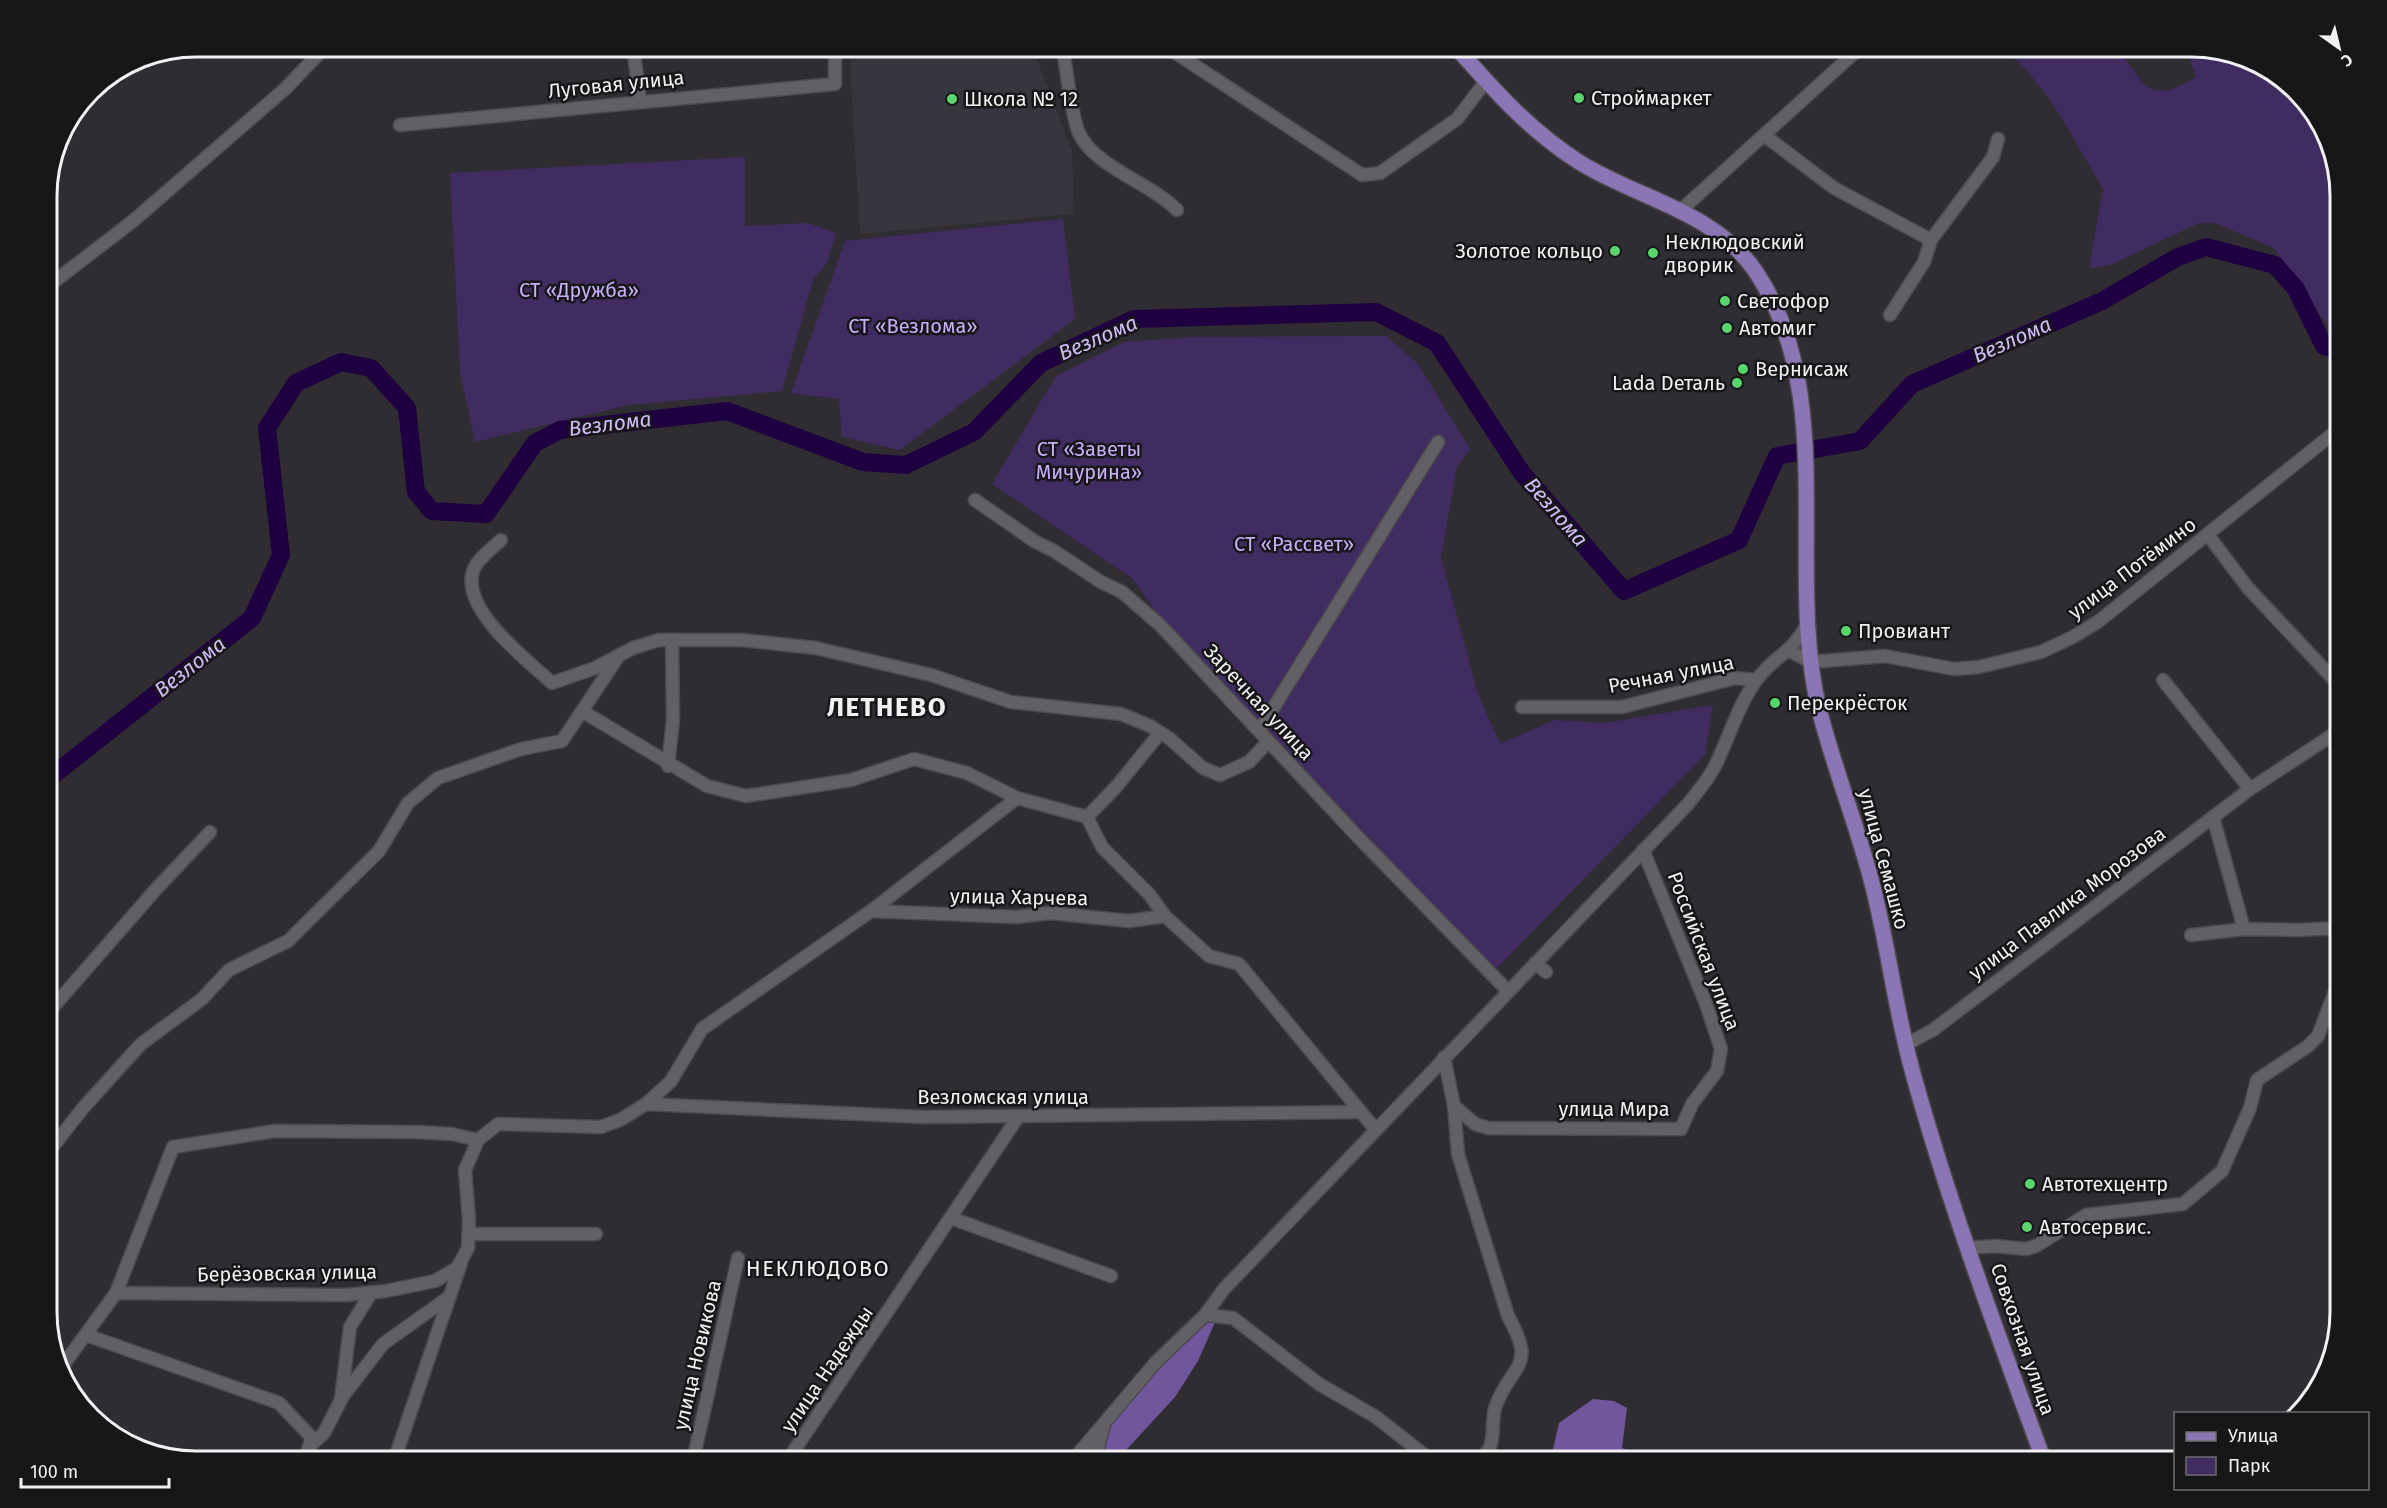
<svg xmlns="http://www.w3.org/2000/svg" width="2387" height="1508" viewBox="0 0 2387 1508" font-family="'Fira Sans',sans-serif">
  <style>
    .built { fill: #38353f }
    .green { fill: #412c61 }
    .forest { fill: #70569d }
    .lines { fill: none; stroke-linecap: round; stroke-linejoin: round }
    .river { stroke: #1f0040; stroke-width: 18 }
    .minor-casing { stroke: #4b4a4d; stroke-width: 15 }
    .major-casing { stroke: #4b4a4d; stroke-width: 18 }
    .minor { stroke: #626065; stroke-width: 12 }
    .major { stroke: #8c75b4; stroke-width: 15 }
    .poi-dot { fill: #5ad56e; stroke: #171618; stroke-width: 2 }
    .labels { text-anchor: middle; stroke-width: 5; stroke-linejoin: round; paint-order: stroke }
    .street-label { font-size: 20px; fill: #f1f0f3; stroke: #171618 }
    .poi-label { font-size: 20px; fill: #f1f0f3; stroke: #171618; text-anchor: start }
    .park-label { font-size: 20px; fill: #c9aefd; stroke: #171618 }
    .water-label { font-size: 21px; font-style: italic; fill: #cfbcf8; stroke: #171618 }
    .quarter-label { font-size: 22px; letter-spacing: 1.5px; fill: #f1f0f3; stroke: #171618 }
    .district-label { font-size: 26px; font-weight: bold; letter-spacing: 1.5px; fill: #f1f0f3; stroke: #171618 }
    .rim { fill: none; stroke: #f1f0f3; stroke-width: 3 }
  </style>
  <rect width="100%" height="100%" fill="#2f2d32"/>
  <path class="built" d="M887,47H1032L1072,150L1074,214L860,234L849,49Z"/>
  <g class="green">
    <path d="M2002,47H2118C2143,84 2149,107 2196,77L2186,47L2274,72L2321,122L2340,196V332L2326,323L2274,248L2215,223H2199L2113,264L2089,269L2103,189C2074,140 2047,83 2002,47Z"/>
    <path d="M745,157V226L808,223L836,233L827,263L813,280L782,391L629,405L475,442L460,372L450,173Z"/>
    <path d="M1063,219L1075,319L900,450L842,437L839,399L791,393L845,241Z"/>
    <path d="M1386,336L1418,364L1470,449L1457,467L1441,557L1478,694L1500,744L1554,720L1605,723L1713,705L1705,755L1495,970L1158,615L1133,579L992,484L1056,376L1124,342L1195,337Z"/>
  </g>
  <g class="forest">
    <path d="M1205,1315L1216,1320L1198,1361L1175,1397L1116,1461H1080L1169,1354Z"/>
    <path d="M1593,1399L1614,1401L1627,1408L1622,1448L1653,1461H1553L1551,1458L1559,1423Z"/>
  </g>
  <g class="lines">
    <path class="river" d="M47,780L252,618L281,555L267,428L296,383L341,362L371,368L407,408L416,492L432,511L486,514L535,443L560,430L727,411L863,462L906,465L974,432L1041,363L1134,319L1376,312L1437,343L1522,473L1624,591L1739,540L1777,456L1860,441L1912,384L2102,301L2178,257L2206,247L2275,265L2296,289L2324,346L2340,350"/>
    <defs>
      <g id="minor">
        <path d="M633,46L640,101"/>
        <path d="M1062,46C1067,68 1071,116 1079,133C1094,167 1151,183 1177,210"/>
        <path d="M1165,46L1362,175L1380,173L1457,119L1486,81"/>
        <path d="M400,125L835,84V46"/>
        <path d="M1764,135L1834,188L1931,240"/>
        <path d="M1680,211L1862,46"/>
        <path d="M47,287L133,221L286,88L326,46"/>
        <path d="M1890,315L1924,262L1931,240L1993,157L1998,139"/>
        <path d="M975,500L1034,541L1054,551L1101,582L1122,592L1160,625L1358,837L1508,991"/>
        <path d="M2208,535L2248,588L2340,686"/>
        <path d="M501,540C493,548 476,560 473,571C461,610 526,659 552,683L595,668L633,648L659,640H742L816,648L931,675L1011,702L1121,714L1150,726L1169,738L1203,768L1220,775L1249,762L1268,742"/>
        <path d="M1788,650L1811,662L1885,656L1954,669L1979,667L2041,652L2073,637L2099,621L2340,428"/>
        <path d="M2163,680L2250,789"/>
        <path d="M1522,707H1622L1735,678L1756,680"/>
        <path d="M582,711L707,786L746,796L851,780L914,759L967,773L1017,798L1087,817"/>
        <path d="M1259,731L1438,442"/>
        <path d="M1160,733L1116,787L1087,817L1102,847L1149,894L1165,916L1209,956L1239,964L1375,1129"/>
        <path d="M668,766L673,720L672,640"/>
        <path d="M2213,817L2244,929"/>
        <path d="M871,911L1016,917L1050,913L1129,921L1165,916"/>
        <path d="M2191,935L2244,929L2297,930L2340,928"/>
        <path d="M1535,963L1546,972"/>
        <path d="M47,1014L157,888L210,832"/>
        <path d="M1905,1045L1933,1030L2250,789L2340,730"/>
        <path d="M1444,1057L1454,1106L1458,1154L1508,1316C1537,1368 1513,1362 1496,1405C1491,1417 1495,1434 1490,1447C1488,1452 1482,1457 1478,1461"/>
        <path d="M646,1104L924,1117L1360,1112"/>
        <path d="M1454,1106L1475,1124L1488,1128L1681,1129L1692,1104L1717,1071L1721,1049L1706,1004L1643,850"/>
        <path d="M47,1154L83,1108L141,1044L202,999L229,970L288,941L379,851L408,803L438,778L521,749L562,741L618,657"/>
        <path d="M951,1218L1111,1276"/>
        <path d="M468,1234H596"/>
        <path d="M1968,1248L1995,1246L2026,1249L2036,1246L2086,1215L2183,1204L2222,1171L2250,1108L2257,1080L2308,1046L2318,1036L2340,978"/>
        <path d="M116,1293L346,1295L386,1291L435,1281L457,1268L468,1248L469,1219L465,1170L478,1140L498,1124L601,1127L620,1120L646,1104L671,1081L702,1029L871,911L1017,798"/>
        <path d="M1205,1315L1233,1318L1319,1384L1376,1417L1432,1461"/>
        <path d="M86,1335L279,1403L312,1438L304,1461"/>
        <path d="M61,1368L116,1293L173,1147L275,1131L417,1132L452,1134L478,1140"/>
        <path d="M341,1399L350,1327L371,1293"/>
        <path d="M1104,1425L1097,1450L1106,1461"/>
        <path d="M310,1446L324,1433L343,1396L383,1344L449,1297"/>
        <path d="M394,1461L461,1263"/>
        <path d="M693,1461L738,1258"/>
        <path d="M787,1461L1018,1117"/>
        <path d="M1072,1461L1156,1362L1205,1315L1224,1289L1688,804C1698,791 1708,780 1715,766C1729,738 1737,708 1755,682C1772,657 1793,653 1807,624"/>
      </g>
      <path id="major" d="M1455,46C1493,89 1530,131 1579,162C1638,199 1715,211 1756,272C1840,398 1785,569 1819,709C1834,769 1858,827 1873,887C1889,950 1896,1015 1914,1077C1950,1207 1998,1335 2044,1461"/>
    </defs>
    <use href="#minor" class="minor-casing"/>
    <use href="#major" class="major-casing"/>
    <use href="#minor" class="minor"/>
    <use href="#major" class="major"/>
  </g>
  <g class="poi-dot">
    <circle cx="1579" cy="98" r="6"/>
    <circle cx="952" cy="99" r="6"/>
    <circle cx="1615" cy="251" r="6"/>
    <circle cx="1653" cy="253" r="6"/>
    <circle cx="1725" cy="301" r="6"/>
    <circle cx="1727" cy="328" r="6"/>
    <circle cx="1743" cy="369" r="6"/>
    <circle cx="1737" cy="383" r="6"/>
    <circle cx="1846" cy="631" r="6"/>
    <circle cx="1775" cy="703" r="6"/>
    <circle cx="2030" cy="1184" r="6"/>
    <circle cx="2027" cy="1227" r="6"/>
  </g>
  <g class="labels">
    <g class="street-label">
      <text transform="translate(616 84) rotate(-6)" y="7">Луговая улица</text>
      <text transform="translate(2132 568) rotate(-37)" y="7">улица Потёмино</text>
      <text transform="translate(1671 674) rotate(-11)" y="7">Речная улица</text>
      <text transform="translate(1259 702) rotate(47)" y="7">Заречная улица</text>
      <text transform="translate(1884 859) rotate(75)" y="7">улица Семашко</text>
      <text transform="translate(1019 897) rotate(1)" y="7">улица Харчева</text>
      <text transform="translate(2067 903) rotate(-37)" y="7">улица Павлика Морозова</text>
      <text transform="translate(1704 951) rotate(69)" y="7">Российская улица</text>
      <text x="1003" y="1104">Везломская улица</text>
      <text x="1614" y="1116">улица Мира</text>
      <text transform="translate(287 1273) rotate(-1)" y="7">Берёзовская улица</text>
      <text transform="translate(2023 1339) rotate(71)" y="7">Совхозная улица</text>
      <text transform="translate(697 1355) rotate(-77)" y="7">улица Новикова</text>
      <text transform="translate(827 1369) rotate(-56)" y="7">улица Надежды</text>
    </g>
    <g class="poi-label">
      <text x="1591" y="105">Строймаркет</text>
      <text x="964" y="106">Школа № 12</text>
      <text x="1665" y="249">Неклюдовский<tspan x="1665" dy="23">дворик</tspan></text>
      <text x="1603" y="258" text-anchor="end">Золотое кольцо</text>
      <text x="1737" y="308">Светофор</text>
      <text x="1739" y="335">Автомиг</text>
      <text x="1755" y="376">Вернисаж</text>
      <text x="1725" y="390" text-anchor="end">Lada Dеталь</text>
      <text x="1858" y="638">Провиант</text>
      <text x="1787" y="710">Перекрёсток</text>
      <text x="2042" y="1191">Автотехцентр</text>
      <text x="2039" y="1234">Автосервис.</text>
    </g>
    <g class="park-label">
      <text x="579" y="297">СТ «Дружба»</text>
      <text x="913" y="333">СТ «Везлома»</text>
      <text x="1089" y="456">СТ «Заветы<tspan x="1089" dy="23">Мичурина»</tspan></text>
      <text x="1294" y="551">СТ «Рассвет»</text>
    </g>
    <g class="water-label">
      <text transform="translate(1098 338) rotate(-23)" y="7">Везлома</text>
      <text transform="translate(2012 340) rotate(-24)" y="7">Везлома</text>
      <text transform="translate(610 424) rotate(-7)" y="7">Везлома</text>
      <text transform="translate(1556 512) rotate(49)" y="7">Везлома</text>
      <text transform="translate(190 667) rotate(-38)" y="7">Везлома</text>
    </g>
    <g class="quarter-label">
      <text x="818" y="1276">НЕКЛЮДОВО</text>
    </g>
    <g class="district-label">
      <text x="887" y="716">ЛЕТНЕВО</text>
    </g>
  </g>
  <path d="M0 0H2387V1508H0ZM196 57H2191A139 139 0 0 1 2330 196V1312A139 139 0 0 1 2191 1451H196A139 139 0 0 1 57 1312V196A139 139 0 0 1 196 57Z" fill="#171618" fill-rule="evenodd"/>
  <path class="rim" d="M196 57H2191A139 139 0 0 1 2330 196V1312A139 139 0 0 1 2191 1451H196A139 139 0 0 1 57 1312V196A139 139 0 0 1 196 57Z"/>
  <rect x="2174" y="1412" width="195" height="78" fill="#171618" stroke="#6e6d70" stroke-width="1.5"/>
  <rect x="2186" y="1432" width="30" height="9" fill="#8c75b4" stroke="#6e6d70" stroke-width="1.5"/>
  <text x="2228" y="1442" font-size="18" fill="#f1f0f3">Улица</text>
  <rect x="2186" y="1457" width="30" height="18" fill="#412c61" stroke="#6e6d70" stroke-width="1.5"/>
  <text x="2228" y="1472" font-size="18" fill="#f1f0f3">Парк</text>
  <g transform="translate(2339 48) rotate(146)" stroke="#171618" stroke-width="4.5" paint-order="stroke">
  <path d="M0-4.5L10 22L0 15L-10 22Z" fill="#f1f0f3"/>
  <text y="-9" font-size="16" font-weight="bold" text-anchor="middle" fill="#f1f0f3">С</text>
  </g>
  <path d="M21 1478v9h148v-9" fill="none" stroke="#f1f0f3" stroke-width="3"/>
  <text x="30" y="1478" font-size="18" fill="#f1f0f3" stroke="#171618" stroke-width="4.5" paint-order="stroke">100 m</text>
</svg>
